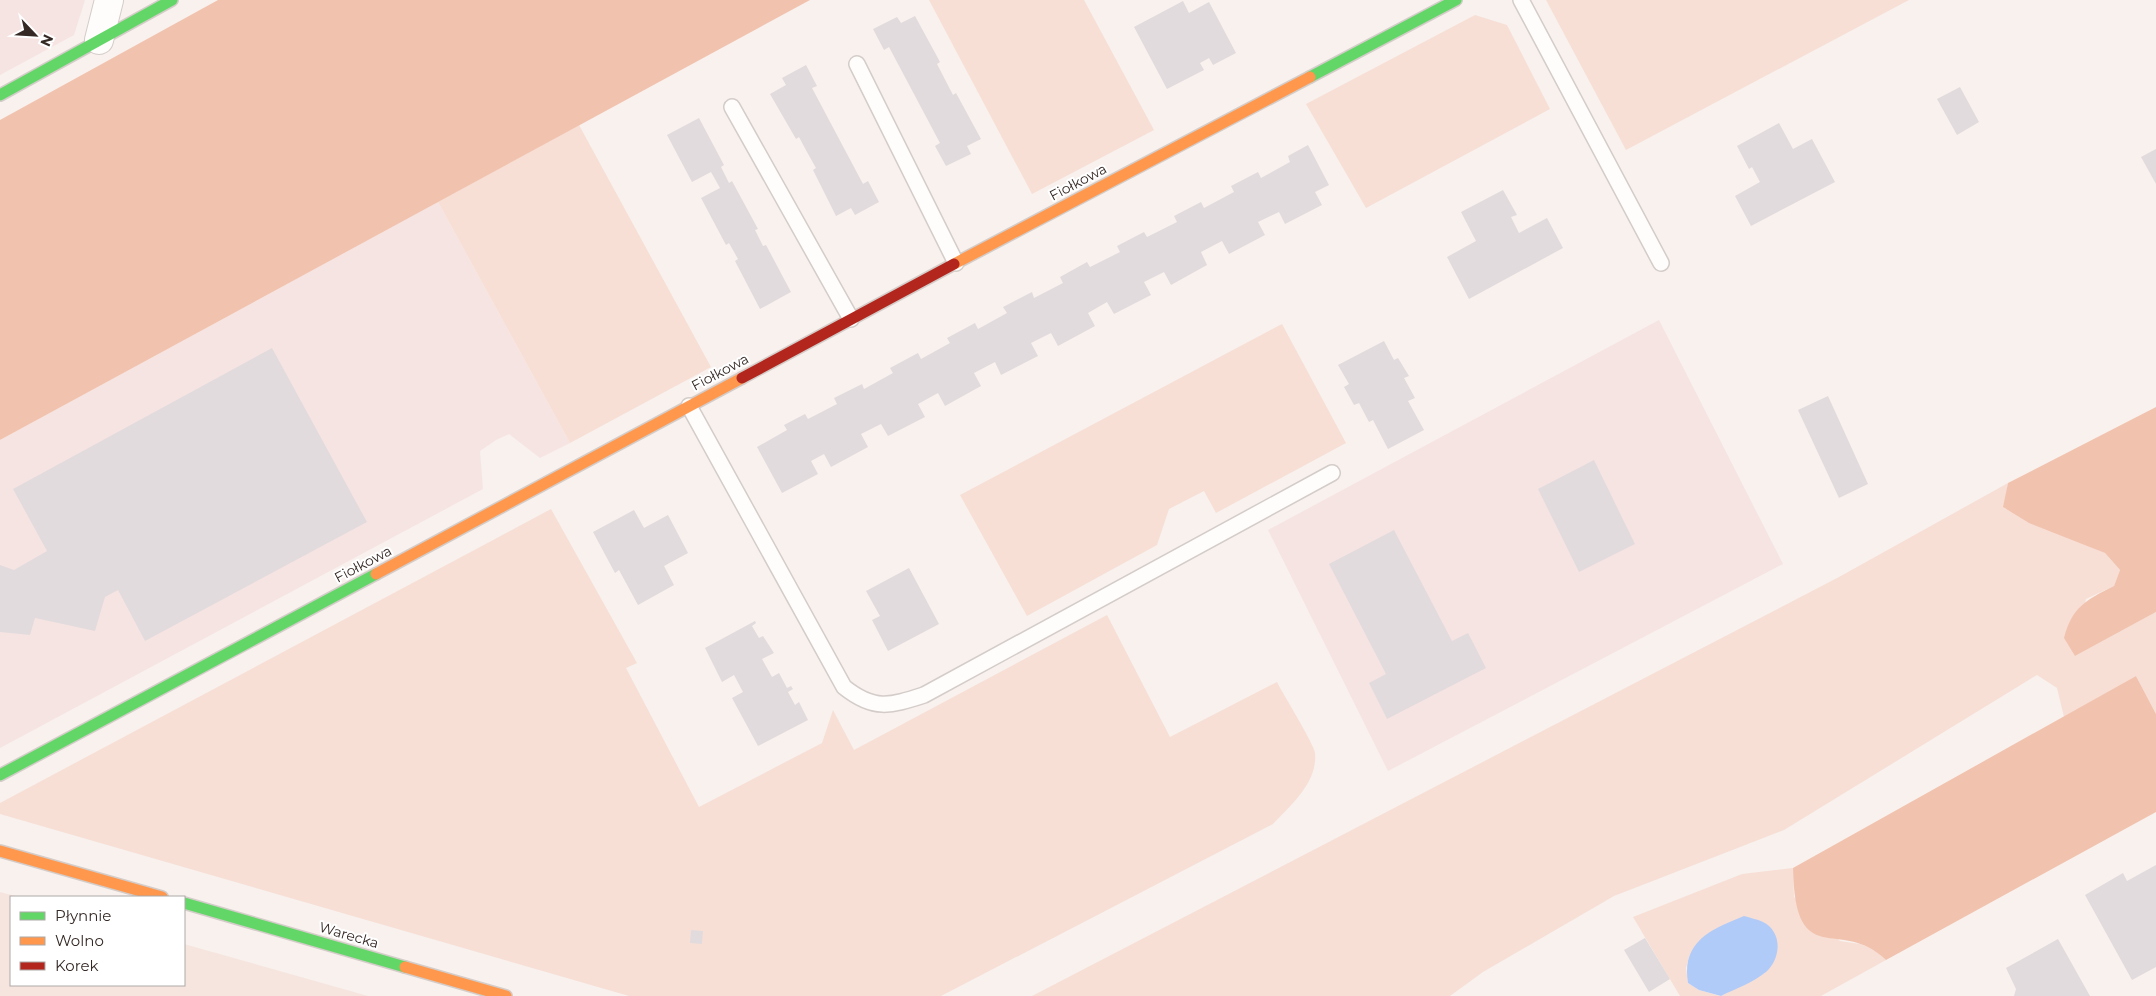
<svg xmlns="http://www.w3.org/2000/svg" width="2156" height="996" viewBox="0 0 2156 996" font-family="Montserrat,sans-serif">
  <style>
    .commercial { fill: #f6e5de }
    .industrial { fill: #f6e4e2 }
    .green { fill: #f7dfd5 }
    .forest { fill: #f1c3af }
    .water { fill: #b1cbf8 }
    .building { fill: #e2dbdd }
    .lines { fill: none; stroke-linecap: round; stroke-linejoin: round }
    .lane-casing { stroke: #d4ccc8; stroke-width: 18 }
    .street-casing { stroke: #d4ccc8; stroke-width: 30 }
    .fast-casing { stroke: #d4ccc8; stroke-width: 14 }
    .slow-casing { stroke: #d4ccc8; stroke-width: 14 }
    .jam-casing { stroke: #d4ccc8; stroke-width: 14 }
    .lane { stroke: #fefdfc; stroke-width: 15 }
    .street { stroke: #fefdfc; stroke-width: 28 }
    .fast { stroke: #63d668; stroke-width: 11 }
    .slow { stroke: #ff974d; stroke-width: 11 }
    .jam { stroke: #b3261e; stroke-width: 11 }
    .labels { text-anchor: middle; stroke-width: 4; stroke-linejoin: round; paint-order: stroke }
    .street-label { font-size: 14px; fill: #342925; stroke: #fff }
  </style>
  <rect width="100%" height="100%" fill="#f8f1ee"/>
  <path class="commercial" d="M0,892L19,897H11V985H184V944L368,996H0Z"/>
  <g class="industrial">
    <path d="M0,0H85L74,35L0,75Z"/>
    <path d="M438,202L570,443L540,458L509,434L496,440L480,451L483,489L0,748V440Z"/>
    <path d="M1659,320L1783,564L1388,771L1268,530Z"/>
  </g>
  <g class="green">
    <path d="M929,0H1084L1154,130L1032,194Z"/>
    <path d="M1546,0H1909L1626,150Z"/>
    <path d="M1475,15L1507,25L1550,109L1366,208L1306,104Z"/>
    <path d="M579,125L711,367L570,443L438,202Z"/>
    <path d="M1282,324L1346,443L1216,513L1204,491L1169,509L1157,545L1027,616L960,495Z"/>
    <path d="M2008,483L2004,508L2105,553L2120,570L2114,586L2086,599L2075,656L2156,612V714L2136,676L2064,717L2057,688L2037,675L1784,830L1614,896L1483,972L1450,996H1032L1839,577Z"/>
    <path d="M551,509L637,663L626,668L699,807L822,743L833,710L854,750L1107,615L1170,737L1277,682C1283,694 1314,744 1315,753C1318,782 1291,805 1273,824L941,996H629L0,814V803Z"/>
    <path d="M1793,868L1794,897L1840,941L1860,944L1875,950L1886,960L1821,996H1721L1765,973L1690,954L1686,968L1688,983L1699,990L1720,996H1680L1633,917L1742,874Z"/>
  </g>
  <g class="forest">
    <path d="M218,0H810L0,440V120Z"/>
    <path d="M2156,407V612L2075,656L2064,638C2072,607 2086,600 2114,586L2120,570L2105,553L2029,523L2003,507L2008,483Z"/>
    <path d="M2136,676L2156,714V812L1886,960C1840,915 1795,974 1793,868Z"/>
  </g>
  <path class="water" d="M1744,916C1750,918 1757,919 1763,922C1783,932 1781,959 1766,972C1754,982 1735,989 1721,996L1699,990L1688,983C1681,941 1712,929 1744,916Z"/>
  <g class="building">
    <path d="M1183,1L1189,13L1209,2L1236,53L1213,65L1209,58L1200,63L1204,70L1167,89L1134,27Z"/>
    <path d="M915,16L940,62L937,64L953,95L956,93L981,139L967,146L971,154L946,166L935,146L940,143L889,47L884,50L873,29L897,17L901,23Z"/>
    <path d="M806,65L817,86L812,88L863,184L868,181L879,202L855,215L851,208L836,216L813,170L816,168L807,152L799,137L796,139L770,94L786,85L782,78Z"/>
    <path d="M1960,87L1979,122L1957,135L1937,99Z"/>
    <path d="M699,118L724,165L721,167L729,183L732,181L758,229L755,230L763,246L766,245L791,292L760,309L735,261L738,259L729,243L726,245L701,198L720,188L711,172L692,182L667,135Z"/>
    <path d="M1779,123L1793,149L1812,139L1835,182L1751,226L1735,196L1760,182L1752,167L1749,169L1737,146Z"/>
    <path d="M1308,145L1329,185L1315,192L1322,205L1285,224L1279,212L1258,222L1265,235L1229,254L1222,241L1201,252L1207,265L1171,285L1164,272L1144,282L1151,295L1114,314L1107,302L1088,313L1095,326L1058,346L1051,333L1031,343L1038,356L1001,375L995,362L974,373L981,386L945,406L938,393L918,404L925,417L888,436L881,424L861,434L868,447L831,467L824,454L811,461L818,474L782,493L757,447L787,430L784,425L805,414L808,419L837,404L834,398L862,384L864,389L893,373L890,368L918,353L921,359L950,343L947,338L975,323L978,329L1007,313L1003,307L1032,292L1034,298L1063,283L1060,277L1087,262L1090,267L1120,252L1117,246L1144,232L1147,237L1177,222L1174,216L1201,202L1204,208L1234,192L1231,186L1258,172L1261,178L1290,162L1288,156Z"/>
    <path d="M2156,149V184L2141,157Z"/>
    <path d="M1503,190L1517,215L1511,217L1519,233L1547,218L1563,248L1469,299L1447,257L1476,241L1461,212Z"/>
    <path d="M1384,341L1394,360L1398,358L1409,376L1404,378L1415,398L1408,401L1424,430L1388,449L1373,420L1369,422L1359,403L1354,405L1344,387L1349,384L1338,365Z"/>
    <path d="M272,348L367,522L145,641L118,590L105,597L95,631L35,618L30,635L0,632V565L14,570L47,551L13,489Z"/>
    <path d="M1828,396L1868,484L1839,498L1798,410Z"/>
    <path d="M1594,460L1635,544L1579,572L1538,489Z"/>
    <path d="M634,510L644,528L668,515L688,553L664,566L674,585L638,605L619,570L615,573L593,532Z"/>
    <path d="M1394,530L1452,641L1468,633L1486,668L1387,719L1369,683L1386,674L1329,564Z"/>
    <path d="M909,568L939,624L888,651L872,620L880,616L866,591Z"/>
    <path d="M755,621L756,623L752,626L759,638L763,636L774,653L762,659L772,677L779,673L787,688L791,686L793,689L788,692L795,705L799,702L808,720L758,746L732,698L743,692L734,675L722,682L705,648Z"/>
    <path d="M2156,865V967L2132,980L2085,895L2123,873L2127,881Z"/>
    <path d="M691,930L703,931L702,944L690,943Z"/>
    <path d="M1645,938L1670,979L1649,992L1624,950Z"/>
    <path d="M2058,939L2090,996H2014L2016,989L2006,968Z"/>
  </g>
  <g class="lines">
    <defs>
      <g id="lane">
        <path d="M1521,0L1661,263"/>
        <path d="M857,64L956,263"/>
        <path d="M732,107L851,319"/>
        <path d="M689,406L844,687C874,711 890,706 924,695L1332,473"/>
      </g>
      <path id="street" d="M99,40L109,0"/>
      <g id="fast">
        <path d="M1310,77L1456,0"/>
        <path d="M0,95L172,0"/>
        <path d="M0,775L376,574"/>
        <path d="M184,903L405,967"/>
      </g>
      <g id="slow">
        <path d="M954,264L1310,77"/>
        <path d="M376,574L742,378"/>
        <path d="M0,851L162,897"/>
        <path d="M405,967L506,996"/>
      </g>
      <path id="jam" d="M742,378L954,264"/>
    </defs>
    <use href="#lane" class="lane-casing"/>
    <use href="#street" class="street-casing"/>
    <use href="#fast" class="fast-casing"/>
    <use href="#slow" class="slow-casing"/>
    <use href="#jam" class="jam-casing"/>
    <use href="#lane" class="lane"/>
    <use href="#street" class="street"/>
    <use href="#fast" class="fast"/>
    <use href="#slow" class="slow"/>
    <use href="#jam" class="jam"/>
  </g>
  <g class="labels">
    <g class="street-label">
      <text transform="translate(1078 182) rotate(-28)" y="5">Fiołkowa</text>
      <text transform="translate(720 372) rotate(-28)" y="5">Fiołkowa</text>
      <text transform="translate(363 564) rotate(-28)" y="5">Fiołkowa</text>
      <text transform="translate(349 935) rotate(16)" y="5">Warecka</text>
    </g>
  </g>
  <rect x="10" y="896" width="175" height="90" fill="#ffffff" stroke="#aea9a8"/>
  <rect x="20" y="912" width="25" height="8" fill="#63d668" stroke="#aea9a8"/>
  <text x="55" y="921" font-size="15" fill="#342925">Płynnie</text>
  <rect x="20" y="937" width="25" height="8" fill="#ff974d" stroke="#aea9a8"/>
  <text x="55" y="946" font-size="15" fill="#342925">Wolno</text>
  <rect x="20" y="962" width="25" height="8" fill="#b3261e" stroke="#aea9a8"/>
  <text x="55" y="971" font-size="15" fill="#342925">Korek</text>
  <g transform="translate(35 35) rotate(115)" stroke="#ffffff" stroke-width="4" paint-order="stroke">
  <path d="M0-4L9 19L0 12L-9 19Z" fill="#342925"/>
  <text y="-8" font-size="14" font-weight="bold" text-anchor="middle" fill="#342925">N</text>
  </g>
</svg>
